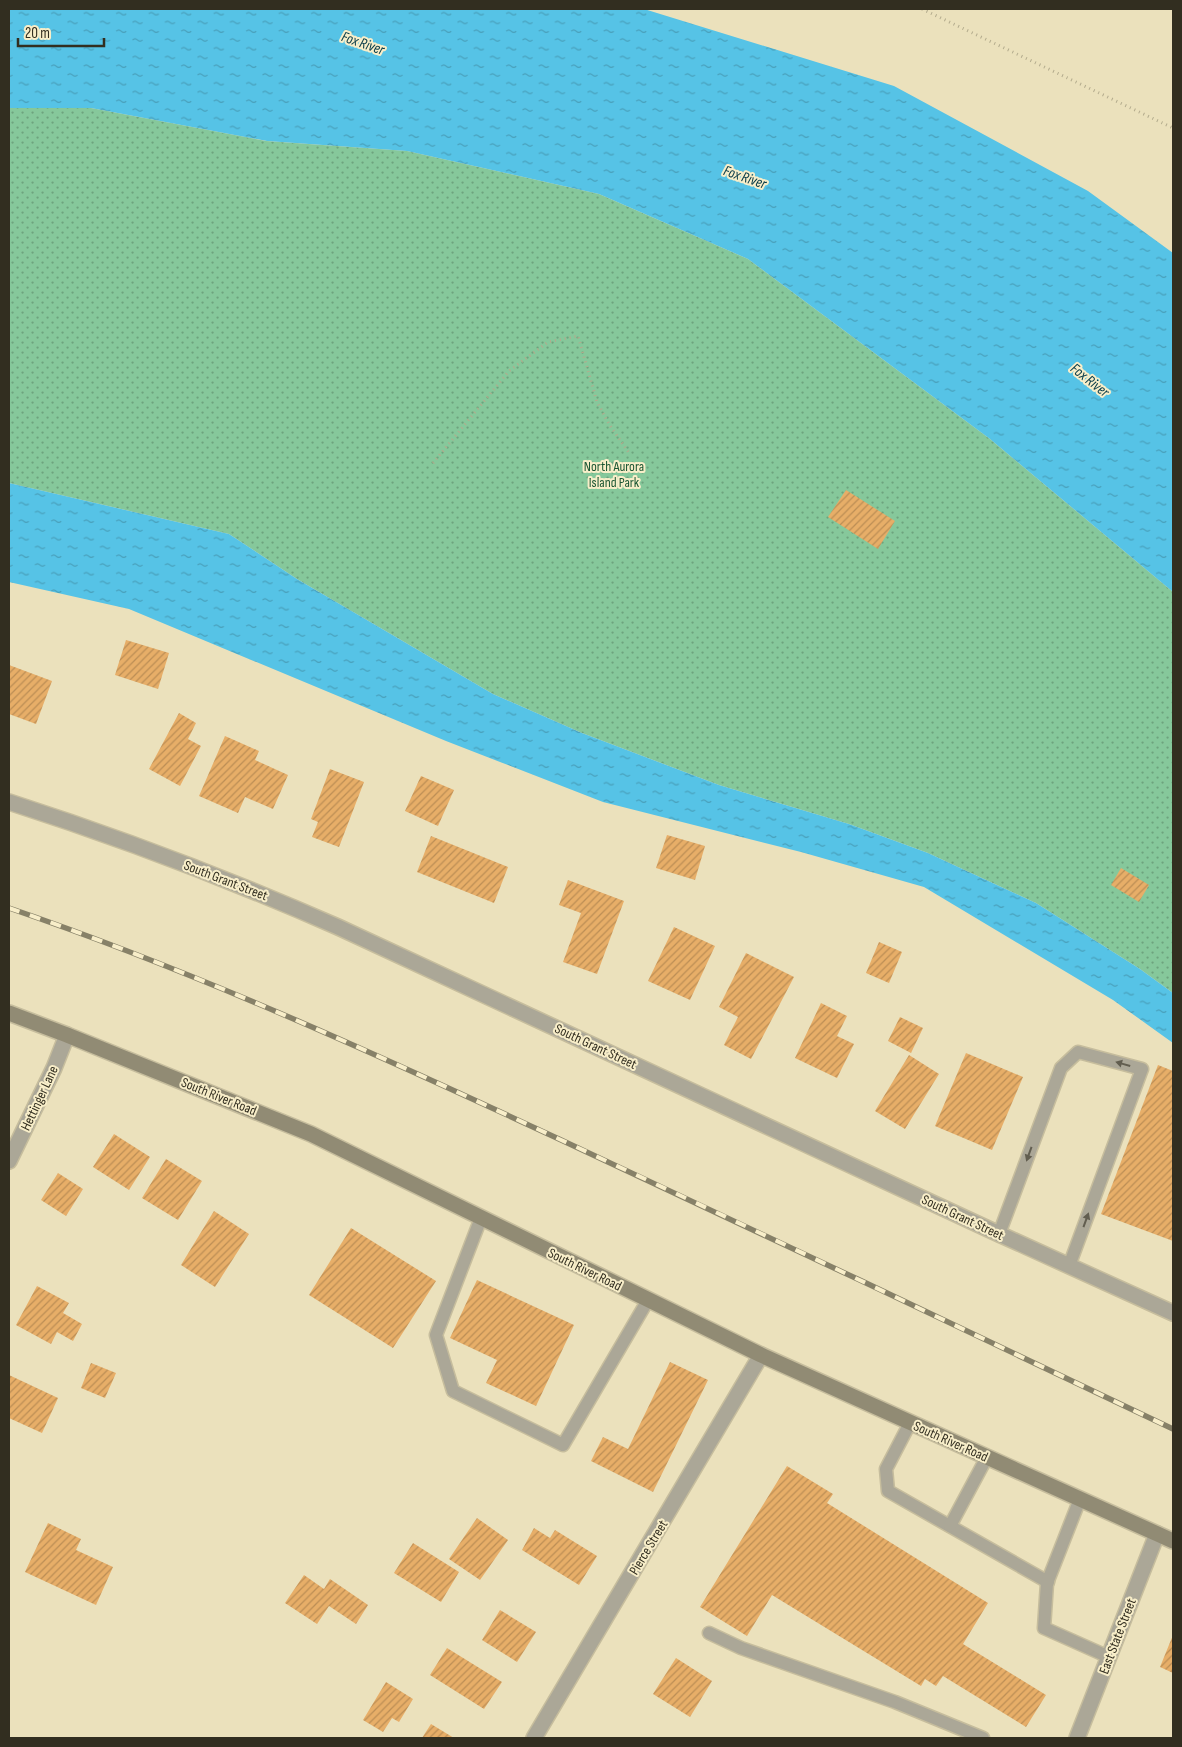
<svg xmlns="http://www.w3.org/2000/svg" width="1182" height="1747" viewBox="0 0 1182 1747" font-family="'Sofia Sans Condensed',sans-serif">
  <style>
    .park { fill: url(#park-dots) }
    .water { fill: url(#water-ripples) }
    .building { fill: url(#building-hatch) }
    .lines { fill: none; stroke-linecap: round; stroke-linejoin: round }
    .service-casing { stroke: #c6bd9d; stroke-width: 15 }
    .minor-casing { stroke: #c6bd9d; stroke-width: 18 }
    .secondary-casing { stroke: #c6bd9d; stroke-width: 18 }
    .path { stroke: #b3ab8d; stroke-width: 3; stroke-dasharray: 1 4; stroke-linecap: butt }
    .service { stroke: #aba797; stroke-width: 12 }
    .minor { stroke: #aba797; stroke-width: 15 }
    .secondary { stroke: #918b74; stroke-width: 15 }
    .rail-casing { stroke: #878168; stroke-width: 5.5 }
    .rail { stroke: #f8eec9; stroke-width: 4; stroke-dasharray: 11; stroke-linecap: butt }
    .oneway { fill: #625e50 }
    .labels { text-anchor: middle; stroke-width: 4; stroke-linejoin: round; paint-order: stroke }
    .park-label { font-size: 14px; fill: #1a5532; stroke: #f8eec9 }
    .street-label { font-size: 14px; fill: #322e20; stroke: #f8eec9 }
    .water-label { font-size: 15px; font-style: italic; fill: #053947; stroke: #f8eec9 }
  </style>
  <defs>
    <pattern id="park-dots" width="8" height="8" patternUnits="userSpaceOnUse" patternTransform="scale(1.25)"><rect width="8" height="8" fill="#86c89b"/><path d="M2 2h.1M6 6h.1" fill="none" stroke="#6ea37e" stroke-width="1.8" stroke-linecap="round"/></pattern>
    <pattern id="water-ripples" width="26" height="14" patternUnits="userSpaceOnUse" patternTransform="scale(1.25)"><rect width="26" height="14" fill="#56c3e6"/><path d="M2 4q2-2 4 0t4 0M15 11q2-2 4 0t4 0" fill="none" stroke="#489fba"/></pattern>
    <pattern id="building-hatch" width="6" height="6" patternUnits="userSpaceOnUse" patternTransform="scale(1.25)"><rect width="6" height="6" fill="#e7ae68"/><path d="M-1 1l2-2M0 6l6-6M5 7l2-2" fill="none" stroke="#bc8e55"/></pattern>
  </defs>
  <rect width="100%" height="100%" fill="#ebe1bc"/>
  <path class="park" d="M9,108H91L266,141L407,151L599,194L748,259L990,439L1173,592V993L1140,969L1036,903L928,853L849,824L719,785L582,733L493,694L297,579L229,534L9,483Z"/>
  <g class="water">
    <path d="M9,9H644L894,86L1088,191L1173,253V592L990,439L748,259L599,194L407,151L267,141L91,108H9Z"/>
    <path d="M9,483L229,534L297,579L493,694L582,733L719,785L849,824L928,853L1036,903L1140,969L1173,993V1043L1113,1000L924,887L801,852L603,802L446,741L129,609L9,582Z"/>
  </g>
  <g class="building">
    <path d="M846,490L895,521L878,549L828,517Z"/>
    <path d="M126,640L169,653L158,689L115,675Z"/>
    <path d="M9,665L52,681L36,724L9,714Z"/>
    <path d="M179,713L196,723L188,739L201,746L180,786L149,769Z"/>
    <path d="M225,736L259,751L255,760L288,775L273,809L245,797L238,813L199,796Z"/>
    <path d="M330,769L364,782L339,847L312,837L318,822L311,819Z"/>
    <path d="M421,776L454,790L438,826L405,811Z"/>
    <path d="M667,835L705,846L695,880L656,868Z"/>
    <path d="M431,836L508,867L494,903L417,872Z"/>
    <path d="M1121,868L1149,885L1139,902L1111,885Z"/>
    <path d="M568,880L624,901L597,974L563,962L581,913L559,905Z"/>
    <path d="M674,927L715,946L690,1000L648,981Z"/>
    <path d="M879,942L902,952L889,983L866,973Z"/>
    <path d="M746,953L794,977L751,1059L724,1045L738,1017L719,1007Z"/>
    <path d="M821,1003L847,1016L837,1036L854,1044L837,1078L795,1058Z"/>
    <path d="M900,1017L923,1028L911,1053L888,1041Z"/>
    <path d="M966,1053L1023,1077L992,1150L935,1126Z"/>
    <path d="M909,1055L939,1074L905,1129L875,1111Z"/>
    <path d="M1158,1065L1173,1071V1241L1101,1214Z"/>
    <path d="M114,1134L150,1157L129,1190L93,1167Z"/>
    <path d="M166,1159L202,1181L178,1220L142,1198Z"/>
    <path d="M58,1173L83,1189L66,1216L41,1200Z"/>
    <path d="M214,1211L249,1234L215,1287L181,1265Z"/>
    <path d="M351,1228L436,1281L393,1348L309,1295Z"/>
    <path d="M477,1280L574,1325L536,1406L486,1383L497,1360L450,1338Z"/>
    <path d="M37,1286L69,1303L63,1313L82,1324L73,1341L57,1332L51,1344L16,1325Z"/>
    <path d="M670,1362L708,1380L653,1492L591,1461L603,1437L628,1449Z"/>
    <path d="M91,1363L116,1373L105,1398L81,1388Z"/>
    <path d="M9,1375L58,1398L42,1433L9,1418Z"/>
    <path d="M787,1466L833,1494L827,1503L988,1603L963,1644L1046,1695L1026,1727L943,1676L936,1686L925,1679L921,1686L772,1595L747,1636L700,1607Z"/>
    <path d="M477,1518L508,1540L480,1580L449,1559Z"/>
    <path d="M48,1523L81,1539L76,1550L113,1567L96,1605L25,1572Z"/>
    <path d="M534,1528L550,1538L555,1530L597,1556L579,1585L522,1550Z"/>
    <path d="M413,1543L459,1572L441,1602L394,1573Z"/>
    <path d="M304,1575L324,1589L330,1579L368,1605L356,1624L329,1606L317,1624L285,1603Z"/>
    <path d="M500,1610L536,1632L517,1662L482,1640Z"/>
    <path d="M1173,1635V1673L1160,1667Z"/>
    <path d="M447,1648L502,1682L484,1709L430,1675Z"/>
    <path d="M676,1658L712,1681L690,1717L653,1694Z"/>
    <path d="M386,1682L413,1699L399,1722L392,1718L383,1732L363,1720Z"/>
    <path d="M431,1724L454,1738H422Z"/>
  </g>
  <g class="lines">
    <defs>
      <g id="service">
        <path d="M481,1218L436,1335L453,1391L563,1445L648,1300"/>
        <path d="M999,1234L1061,1068L1078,1052L1142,1069L1069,1266"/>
        <path d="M910,1423L886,1469L888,1491L1048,1582"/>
        <path d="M1080,1499L1047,1583L1044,1628L1109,1657"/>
        <path d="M950,1526L987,1457"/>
        <path d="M709,1633L741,1648L895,1702L983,1738"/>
      </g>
      <g id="minor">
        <path d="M9,802C121,838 231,880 338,927L999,1234L1173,1313"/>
        <path d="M9,1161L54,1068L67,1035"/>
        <path d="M534,1738L761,1355"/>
        <path d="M1077,1738L1157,1534"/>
      </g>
      <path id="secondary" d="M9,1013L67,1035L311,1134L761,1355L1173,1541"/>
    </defs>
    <use href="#service" class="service-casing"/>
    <use href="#minor" class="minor-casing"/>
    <use href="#secondary" class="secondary-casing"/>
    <g class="path">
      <path d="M922,9L1173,128"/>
      <path d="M433,463L509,371L548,342L578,336L597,402L609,424L629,453"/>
    </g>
    <use href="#service" class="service"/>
    <use href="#minor" class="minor"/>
    <use href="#secondary" class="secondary"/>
    <defs>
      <path id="rail" d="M9,908C197,972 378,1055 559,1139C764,1234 969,1332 1173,1429"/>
    </defs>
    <use href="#rail" class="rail-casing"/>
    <use href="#rail" class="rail"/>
  </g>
  <defs><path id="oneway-solid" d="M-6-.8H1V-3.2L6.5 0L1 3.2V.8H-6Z" transform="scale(1.25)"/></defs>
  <g class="oneway">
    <use href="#oneway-solid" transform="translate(1123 1064) rotate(-164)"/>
    <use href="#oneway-solid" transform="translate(1029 1154) rotate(110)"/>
    <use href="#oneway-solid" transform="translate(1086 1220) rotate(-70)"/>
  </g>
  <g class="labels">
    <g class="park-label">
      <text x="614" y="471">North Aurora<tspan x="614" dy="16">Island Park</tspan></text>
    </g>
    <g class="street-label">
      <text transform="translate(226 880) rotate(21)" y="5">South Grant Street</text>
      <text transform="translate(596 1046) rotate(25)" y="5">South Grant Street</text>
      <text transform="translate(219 1096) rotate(22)" y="5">South River Road</text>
      <text transform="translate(39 1098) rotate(-65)" y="5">Hettinger Lane</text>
      <text transform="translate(963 1217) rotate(25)" y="5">South Grant Street</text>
      <text transform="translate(585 1269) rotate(26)" y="5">South River Road</text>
      <text transform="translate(951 1441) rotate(24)" y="5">South River Road</text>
      <text transform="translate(648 1547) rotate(-59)" y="5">Pierce Street</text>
      <text transform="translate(1117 1636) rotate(-69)" y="5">East State Street</text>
    </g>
    <g class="water-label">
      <text transform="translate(363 43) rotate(19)" y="5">Fox River</text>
      <text transform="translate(745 177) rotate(19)" y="5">Fox River</text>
      <text transform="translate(1090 380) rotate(38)" y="5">Fox River</text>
    </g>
  </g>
  <rect width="1182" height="1747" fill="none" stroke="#322e20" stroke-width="20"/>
  <path d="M18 38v8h86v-8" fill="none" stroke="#322e20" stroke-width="2.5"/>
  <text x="25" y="38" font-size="15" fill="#322e20" stroke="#f8eec9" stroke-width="4" paint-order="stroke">20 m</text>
</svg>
